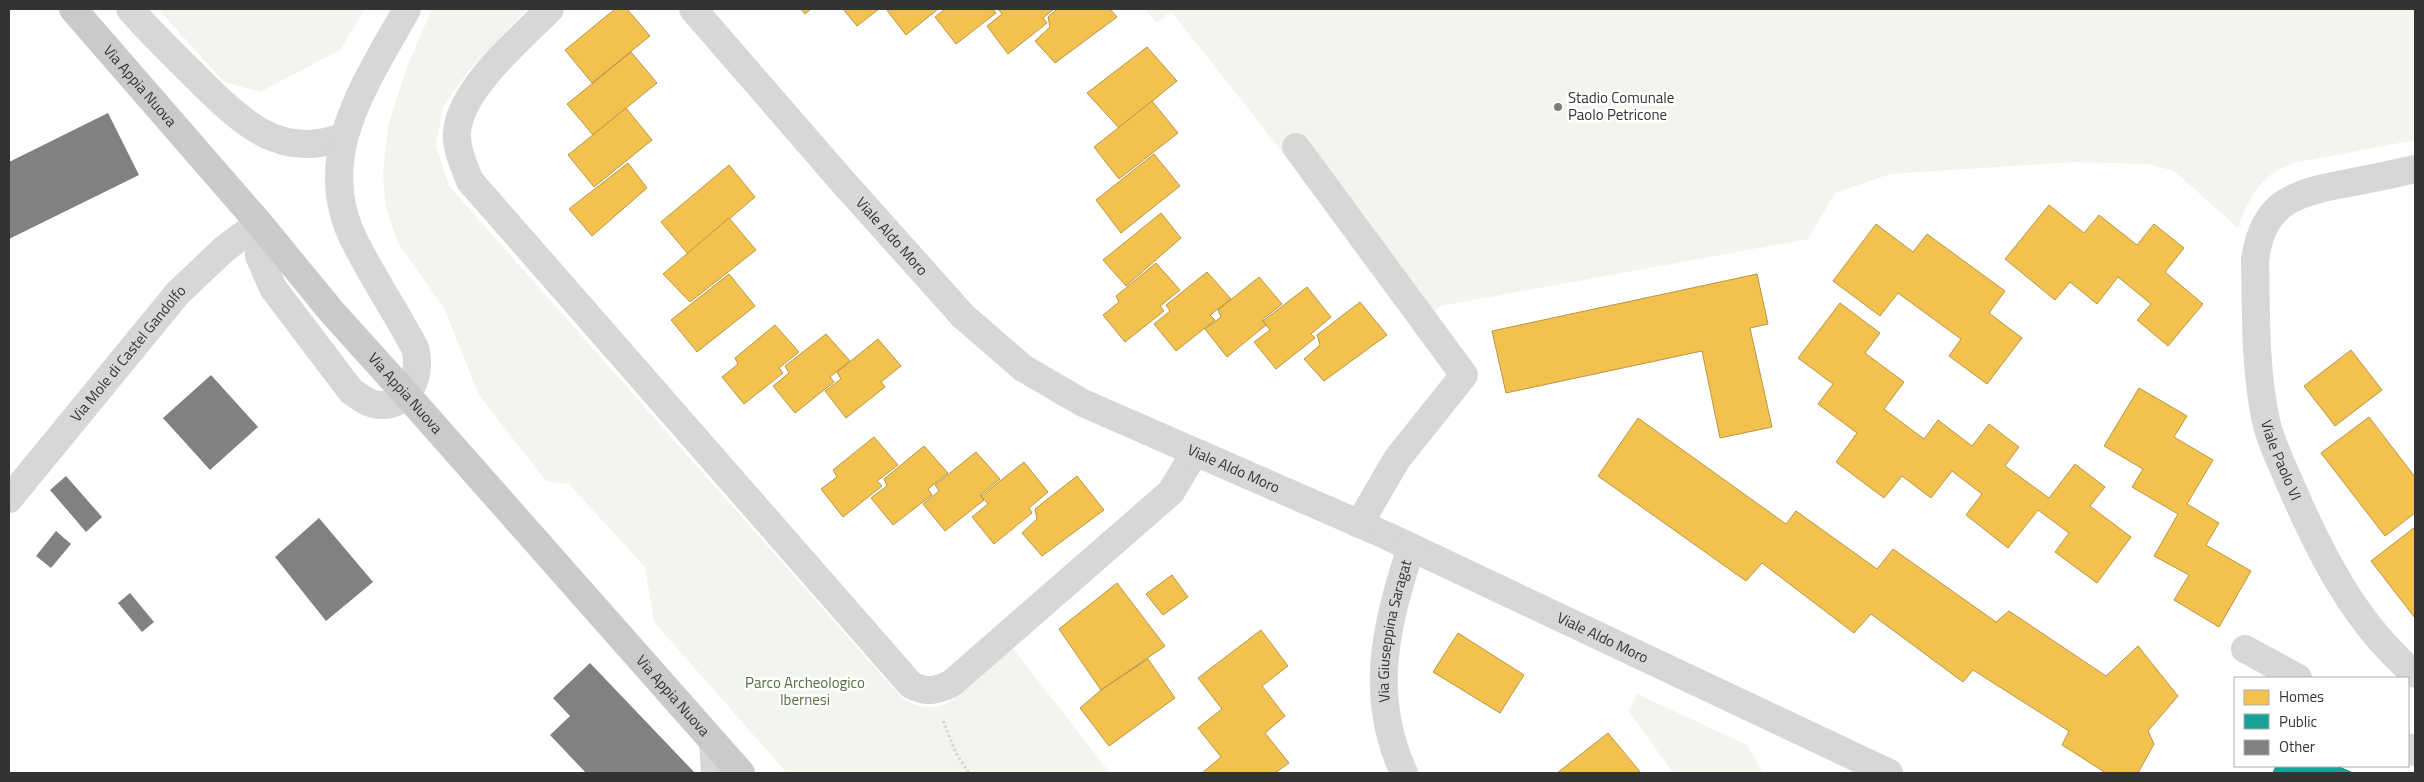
<svg xmlns="http://www.w3.org/2000/svg" width="2424" height="782" viewBox="0 0 2424 782" font-family="'Titillium Web',sans-serif">
  <style>
    .green { fill: #f1f5ed }
    .homes { fill: #f2c14e; stroke: #b99646 }
    .public { fill: #17a398; stroke: #1f817a }
    .building { fill: #818181 }
    .lines { fill: none; stroke-linecap: round; stroke-linejoin: round }
    .path { stroke: #d6d6d6; stroke-width: 3; stroke-dasharray: 2.5 2.5; stroke-linecap: butt }
    .minor { stroke: #d7d7d7; stroke-width: 28 }
    .major { stroke: #cacaca; stroke-width: 28 }
    .poi-dot { fill: #7a7a7a; stroke: #fff; stroke-width: 2 }
    .labels { text-anchor: middle; stroke-width: 5; stroke-linejoin: round; paint-order: stroke }
    .street-label { font-size: 15px; fill: #333; stroke: #fff }
    .poi-label { font-size: 15px; fill: #333; stroke: #fff; text-anchor: start }
    .park-label { font-size: 15px; fill: #56703f; stroke: #fff }
  </style>
  <rect width="100%" height="100%" fill="#fff"/>
  <g class="green">
    <path d="M158,9H365L340,50L260,92L224,82Z"/>
    <path d="M432,9H527L467,73L443,107L436,146L449,186L902,698C917,707 929,710 946,704L1012,647L1110,773H787L654,622L645,567L569,484L546,481L479,395L444,308L398,243L386,208L383,174L388,126L407,67Z"/>
    <path d="M1144,9H2415V140L2293,163C2259,176 2250,196 2238,228L2174,171L2148,164L2074,162L1890,174L1835,193L1808,239L1440,306L1421,328L1171,11L1157,23Z"/>
    <path d="M1637,694L1747,745L1763,773H1673L1629,711Z"/>
  </g>
  <g class="homes">
    <path d="M615,9H627L650,36L592,83L565,50Z"/>
    <path d="M801,9H811L805,14Z"/>
    <path d="M843,9H879L857,26Z"/>
    <path d="M886,9H938L906,35Z"/>
    <path d="M945,9H993L996,13L956,44L935,17Z"/>
    <path d="M998,9H1054L1043,18L1047,23L1008,54L987,26L1002,14Z"/>
    <path d="M1057,9H1110L1117,17L1055,63L1035,41L1050,27L1048,17Z"/>
    <path d="M1147,47L1177,81L1119,128L1087,93Z"/>
    <path d="M631,52L657,83L593,135L567,104Z"/>
    <path d="M1152,101L1178,133L1119,179L1094,147Z"/>
    <path d="M626,108L652,140L594,187L568,155Z"/>
    <path d="M1154,154L1180,186L1121,233L1096,200Z"/>
    <path d="M628,163L647,188L592,236L569,209Z"/>
    <path d="M729,165L755,197L688,254L661,222Z"/>
    <path d="M2049,205L2084,233L2099,215L2137,245L2154,224L2184,248L2165,272L2203,304L2168,346L2137,320L2151,304L2118,277L2097,304L2070,282L2055,300L2005,259Z"/>
    <path d="M1161,213L1181,238L1126,286L1103,260Z"/>
    <path d="M729,218L756,250L690,302L663,274Z"/>
    <path d="M1876,224L1913,252L1927,234L2005,291L1989,313L2022,338L1987,384L1949,356L1961,339L1898,293L1880,316L1833,281Z"/>
    <path d="M1156,263L1180,290L1160,306L1164,311L1125,342L1103,315L1119,302L1116,296Z"/>
    <path d="M1207,272L1231,299L1210,315L1215,320L1176,351L1154,324L1170,311L1166,305Z"/>
    <path d="M729,274L755,306L697,352L671,320Z"/>
    <path d="M1757,274L1768,324L1750,328L1772,427L1720,438L1702,351L1506,393L1492,331Z"/>
    <path d="M1259,277L1282,304L1262,320L1266,325L1227,357L1205,329L1221,317L1218,310Z"/>
    <path d="M1307,287L1331,317L1311,334L1315,338L1276,369L1254,342L1270,330L1263,321Z"/>
    <path d="M1360,302L1387,335L1324,381L1304,359L1320,345L1317,335Z"/>
    <path d="M1840,303L1880,333L1865,353L1904,382L1884,409L1924,439L1938,420L1972,446L1989,424L2019,447L2005,466L2049,498L2075,464L2105,487L2090,506L2131,537L2097,583L2055,552L2069,533L2038,510L2008,548L1966,515L1982,494L1952,471L1931,498L1902,476L1884,498L1836,462L1857,433L1818,404L1833,384L1798,358Z"/>
    <path d="M775,325L799,352L779,368L783,373L744,404L722,377L738,364L735,358Z"/>
    <path d="M826,334L850,361L830,377L834,382L795,413L773,386L789,373L785,366Z"/>
    <path d="M878,339L901,366L881,382L885,387L846,418L825,391L841,379L837,372Z"/>
    <path d="M2351,350L2382,390L2335,426L2304,386Z"/>
    <path d="M2139,388L2187,416L2174,437L2213,460L2187,504L2219,523L2206,545L2251,571L2219,627L2174,600L2189,575L2154,556L2178,514L2132,487L2143,469L2104,446Z"/>
    <path d="M2369,417L2415,477V513L2385,536L2321,453Z"/>
    <path d="M1638,418L1786,524L1796,511L1877,569L1893,549L1996,622L2009,611L2106,676L2138,646L2178,696L2148,731L2154,744L2138,773H2106L2062,745L2069,731L1973,670L1963,682L1871,614L1854,633L1762,563L1746,581L1598,476Z"/>
    <path d="M874,437L898,465L877,481L882,486L843,517L821,489L837,477L833,470Z"/>
    <path d="M924,446L948,473L928,489L932,495L893,525L871,498L887,486L884,479Z"/>
    <path d="M976,452L1000,479L980,495L984,500L945,531L923,504L939,491L935,485Z"/>
    <path d="M1024,462L1048,492L1029,508L1032,513L994,544L972,517L988,504L981,496Z"/>
    <path d="M1077,476L1104,510L1042,556L1022,533L1037,519L1035,509Z"/>
    <path d="M2415,527V618L2371,561Z"/>
    <path d="M1172,575L1188,597L1163,615L1146,594Z"/>
    <path d="M1117,583L1165,646L1101,690L1059,629Z"/>
    <path d="M1261,630L1288,666L1262,686L1285,716L1265,733L1289,763L1275,773H1202L1221,757L1198,728L1222,709L1198,678Z"/>
    <path d="M1458,633L1524,675L1500,713L1433,672Z"/>
    <path d="M1148,659L1175,698L1109,746L1080,708L1101,690Z"/>
    <path d="M1608,733L1641,773H1557Z"/>
  </g>
  <path class="public" d="M2276,766H2337L2353,773H2273Z"/>
  <g class="building">
    <path d="M108,113L139,175L9,239V162Z"/>
    <path d="M211,375L258,427L210,470L163,418Z"/>
    <path d="M66,476L102,517L86,532L50,490Z"/>
    <path d="M319,518L373,582L326,621L275,557Z"/>
    <path d="M56,531L71,544L51,568L36,556Z"/>
    <path d="M130,593L154,622L142,632L118,603Z"/>
    <path d="M590,663L695,773H586L550,735L570,716L553,698Z"/>
  </g>
  <g class="lines">
    <path class="path" d="M943,721L956,753L969,773"/>
    <g class="minor">
      <path d="M130,9C151,33 174,55 197,78C240,120 278,161 343,137"/>
      <path d="M550,9C521,38 459,90 457,133C456,149 464,166 470,181L911,685C927,693 936,691 952,683L1171,492L1195,452"/>
      <path id="s1" d="M693,9L843,182L963,316L1023,368L1083,403L1385,535L1889,773"/>
      <path d="M1296,147L1464,375L1397,459L1359,524"/>
      <path id="s2" d="M2415,169C2393,174 2370,179 2348,183C2295,193 2263,201 2255,260C2256,310 2255,362 2264,411C2268,437 2281,462 2291,486C2321,555 2356,625 2415,674"/>
      <path d="M259,223V256L273,288L351,391C360,397 369,405 380,405C411,407 422,372 415,348C396,312 373,278 355,242C311,157 367,82 407,9"/>
      <path id="s3" d="M9,499L177,294L223,250L259,223"/>
      <path d="M2245,649L2298,678"/>
      <path d="M713,742L715,773"/>
      <path d="M2408,747L2415,752"/>
      <path id="s4" d="M1404,773C1368,694 1386,626 1411,547"/>
    </g>
    <path class="major" id="s5" d="M73,9L259,223L332,312L406,394L741,773"/>
  </g>
  <circle class="poi-dot" cx="1558" cy="107" r="5"/>
  <g class="labels">
    <g class="street-label">
      <text dy="5" stroke="none"><textPath href="#s5" startOffset="102">Via Appia Nuova</textPath></text>
      <text dy="5" stroke="none"><textPath href="#s1" startOffset="302">Viale Aldo Moro</textPath></text>
      <text dy="5" stroke="none"><textPath href="#s3" startOffset="188">Via Mole di Castel Gandolfo</textPath></text>
      <text dy="5" stroke="none"><textPath href="#s5" startOffset="508">Via Appia Nuova</textPath></text>
      <text dy="5" stroke="none"><textPath href="#s2" startOffset="405">Viale Paolo VI</textPath></text>
      <text dy="5" stroke="none"><textPath href="#s1" startOffset="722">Viale Aldo Moro</textPath></text>
      <text dy="5" stroke="none"><textPath href="#s4" startOffset="146">Via Giuseppina Saragat</textPath></text>
      <text dy="5" stroke="none"><textPath href="#s1" startOffset="1128">Viale Aldo Moro</textPath></text>
      <text dy="5" stroke="none"><textPath href="#s5" startOffset="912">Via Appia Nuova</textPath></text>
    </g>
    <g class="poi-label">
      <text x="1568" y="103">Stadio Comunale<tspan x="1568" dy="17">Paolo Petricone</tspan></text>
    </g>
    <g class="park-label">
      <text x="805" y="688">Parco Archeologico<tspan x="805" dy="17">Ibernesi</tspan></text>
    </g>
  </g>
  <rect width="2424" height="782" fill="none" stroke="#333333" stroke-width="20"/>
  <rect x="2234" y="677" width="175" height="90" fill="#ffffff" stroke="#adadad"/>
  <rect x="2244" y="690" width="25" height="15" fill="#f2c14e" stroke="#adadad"/>
  <text x="2279" y="702" font-size="15" fill="#333333">Homes</text>
  <rect x="2244" y="714" width="25" height="15" fill="#17a398" stroke="#adadad"/>
  <text x="2279" y="727" font-size="15" fill="#333333">Public</text>
  <rect x="2244" y="740" width="25" height="15" fill="#818181" stroke="#adadad"/>
  <text x="2279" y="752" font-size="15" fill="#333333">Other</text>
</svg>
